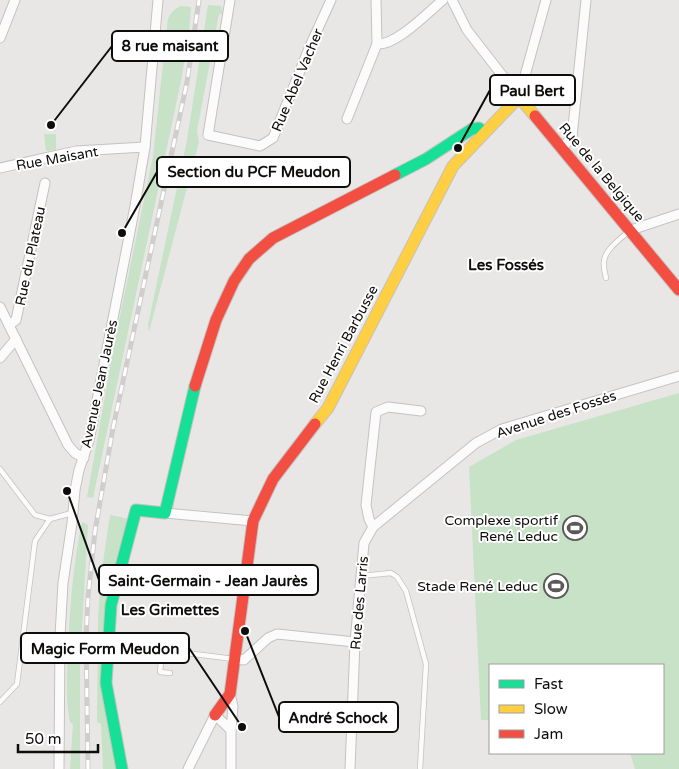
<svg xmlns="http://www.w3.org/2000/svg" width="679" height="769" viewBox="0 0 679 769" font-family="'Varela Round',sans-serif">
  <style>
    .green { fill: #c7e2c6 }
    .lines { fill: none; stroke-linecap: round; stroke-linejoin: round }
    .lane-casing { stroke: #c4c2c1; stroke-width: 6 }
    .street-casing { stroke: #c4c2c1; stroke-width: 11 }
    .fast-casing { stroke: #c4c2c1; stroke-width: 13 }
    .slow-casing { stroke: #c4c2c1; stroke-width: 13 }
    .jam-casing { stroke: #c4c2c1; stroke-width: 13 }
    .lane { stroke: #fcfbfb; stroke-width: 4.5 }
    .street { stroke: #fcfbfb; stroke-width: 9 }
    .fast { stroke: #16e098; stroke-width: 11 }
    .slow { stroke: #ffcf43; stroke-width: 11 }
    .jam { stroke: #f24e42; stroke-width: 11 }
    .rail-casing { stroke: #cfcecd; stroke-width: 5 }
    .rail { stroke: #fff; stroke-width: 3; stroke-dasharray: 9; stroke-linecap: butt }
    .labels { text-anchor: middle; stroke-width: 4; stroke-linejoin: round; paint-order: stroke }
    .street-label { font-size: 14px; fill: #0f0d0c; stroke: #fff }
    .poi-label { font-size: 14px; fill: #0f0d0c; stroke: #fff; text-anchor: end }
    .neighbourhood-label { font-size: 15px; font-weight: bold; fill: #0f0d0c; stroke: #fff }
    .leader { fill: none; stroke: #0f0d0c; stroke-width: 2 }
    .callout-dot { fill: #0f0d0c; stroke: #fff; stroke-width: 2 }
    .callout { fill: #fff; stroke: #0f0d0c; stroke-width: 2 }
    .callout-label { font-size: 15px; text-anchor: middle; font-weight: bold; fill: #0f0d0c }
  </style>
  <rect width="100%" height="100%" fill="#e9e7e5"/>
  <g class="green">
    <path d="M208,5L221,6L223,14H219L197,131L199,142L149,332L148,325L187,140Z"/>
    <path d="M180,6L191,7L189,35L181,81L93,498L87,497L114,345L153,156L168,18L173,11Z"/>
    <path d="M44,134H56V150L46,151Z"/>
    <path d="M679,393V769H635L630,753H663V665H490V720H481L469,467L516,440Z"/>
    <path d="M110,515L130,519L103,683L118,769H103L101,724L97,722L98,617L101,576Z"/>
    <path d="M82,522L88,525L80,662V769H70L73,724L70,722C65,699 67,672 68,649C70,606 73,564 82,522Z"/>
  </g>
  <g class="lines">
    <defs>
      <g id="lane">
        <path d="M606,278C605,273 603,267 604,261C605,250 620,239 628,232"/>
        <path d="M0,469L35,515L50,519L72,513"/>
        <path d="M361,576L391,573L397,577L406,591L426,664L420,769"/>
        <path d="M170,673L160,672L162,650L234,659"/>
        <path d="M0,702L17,684L35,541L50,519"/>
      </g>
      <g id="street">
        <path d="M230,0L208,135L260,146L273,138L310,46L331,0"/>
        <path d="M376,0L377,44C396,46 428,12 443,0"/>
        <path d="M452,0L467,30L519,97"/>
        <path d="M0,38L15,0"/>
        <path d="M519,97L546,0"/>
        <path d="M347,119L377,44"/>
        <path d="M562,148L572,137L586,0"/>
        <path d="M0,168L76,151L145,147"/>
        <path d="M631,230L679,214"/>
        <path d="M0,307L68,445L75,453L84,458"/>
        <path d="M9,325L16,320L45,183"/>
        <path d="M0,358L16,339"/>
        <path d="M165,513L253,521"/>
        <path d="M373,527L369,519L366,505L376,412L388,407L421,411"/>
        <path d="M235,659L244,660L268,638L277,634L355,642"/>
        <path d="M230,694L233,706L231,730V769"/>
        <path d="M59,769L60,636L63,583L72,523L75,490L79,470L89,441L135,206L145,147L158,0"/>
        <path d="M188,769L215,715L231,730"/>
        <path d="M350,769L355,642L364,543L373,527L476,443L502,429L679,376"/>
      </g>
      <g id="fast">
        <path d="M395,175L426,159L472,129L479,128L484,133"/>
        <path d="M122,769L106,683L111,605L136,510L165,513L195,386"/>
      </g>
      <path id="slow" d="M315,424L328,408L453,166L519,97L535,116"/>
      <g id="jam">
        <path d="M535,116L679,290"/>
        <path d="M195,386L216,320L234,281L249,259L273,238L395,175"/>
        <path d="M215,715L230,694L253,521L273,479L315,424"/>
      </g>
    </defs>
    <use href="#lane" class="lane-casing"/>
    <use href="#street" class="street-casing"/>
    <use href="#fast" class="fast-casing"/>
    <use href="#slow" class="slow-casing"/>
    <use href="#jam" class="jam-casing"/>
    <use href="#lane" class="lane"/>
    <use href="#street" class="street"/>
    <use href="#fast" class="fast"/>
    <use href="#slow" class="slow"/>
    <use href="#jam" class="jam"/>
    <defs>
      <path id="rail" d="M88,769L86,638L88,597L95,531L113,428L187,82L199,0"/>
    </defs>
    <use href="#rail" class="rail-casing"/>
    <use href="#rail" class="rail"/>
  </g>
  <defs>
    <symbol id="stadium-ring" viewBox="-11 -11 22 22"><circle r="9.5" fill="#fff" stroke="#5b5958" stroke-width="1.5"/><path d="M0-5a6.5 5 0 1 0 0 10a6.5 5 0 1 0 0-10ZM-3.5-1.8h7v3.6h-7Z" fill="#5b5958"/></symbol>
  </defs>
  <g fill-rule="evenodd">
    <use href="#stadium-ring" x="561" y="514" width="28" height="28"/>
    <use href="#stadium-ring" x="542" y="572" width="28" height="28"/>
  </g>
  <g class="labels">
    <g class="street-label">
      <text transform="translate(297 80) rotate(-67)" y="5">Rue Abel Vacher</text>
      <text transform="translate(57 158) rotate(-10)" y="5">Rue Maisant</text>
      <text transform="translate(602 172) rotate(50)" y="5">Rue de la Belgique</text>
      <text transform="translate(30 256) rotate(-78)" y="5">Rue du Plateau</text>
      <text transform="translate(343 344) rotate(-62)" y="5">Rue Henri Barbusse</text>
      <text transform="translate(99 384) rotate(-78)" y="5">Avenue Jean Jaurès</text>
      <text transform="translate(556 414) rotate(-18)" y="5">Avenue des Fossés</text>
      <text transform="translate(359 603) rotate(-85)" y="5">Rue des Larris</text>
    </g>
    <g class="poi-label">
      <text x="558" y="525">Complexe sportif<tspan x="558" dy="16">René Leduc</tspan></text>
      <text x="538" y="591">Stade René Leduc</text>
    </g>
    <g class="neighbourhood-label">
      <text x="506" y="270">Les Fossés</text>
      <text x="170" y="615">Les Grimettes</text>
    </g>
  </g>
  <path class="leader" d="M51 125L112 46M458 148L490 90M122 233L157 172M67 491L99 580M242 727L189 648M245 631L279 717"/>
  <g class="callout-dot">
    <circle cx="51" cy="125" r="5"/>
    <circle cx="458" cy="148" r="5"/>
    <circle cx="122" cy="233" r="5"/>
    <circle cx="67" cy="491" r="5"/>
    <circle cx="242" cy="727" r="5"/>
    <circle cx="245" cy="631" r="5"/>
  </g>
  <g class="callout">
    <rect x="112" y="31" width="116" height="30" rx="5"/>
    <rect x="490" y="75" width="85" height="30" rx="5"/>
    <rect x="157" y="157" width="193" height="30" rx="5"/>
    <rect x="99" y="565" width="219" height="30" rx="5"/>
    <rect x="21" y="633" width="168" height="30" rx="5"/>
    <rect x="279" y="702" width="119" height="30" rx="5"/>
  </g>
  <g class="callout-label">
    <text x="170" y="51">8 rue maisant</text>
    <text x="532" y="96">Paul Bert</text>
    <text x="254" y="177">Section du PCF Meudon</text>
    <text x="208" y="586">Saint-Germain - Jean Jaurès</text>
    <text x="105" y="654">Magic Form Meudon</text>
    <text x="338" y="723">André Schock</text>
  </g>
  <rect x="489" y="664" width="175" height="90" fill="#ffffff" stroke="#9f9e9e"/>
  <rect x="499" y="680" width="25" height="8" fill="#16e098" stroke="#9f9e9e"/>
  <text x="534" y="689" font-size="15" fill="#0f0d0c">Fast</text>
  <rect x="499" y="705" width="25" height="8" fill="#ffcf43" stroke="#9f9e9e"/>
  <text x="534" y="714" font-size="15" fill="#0f0d0c">Slow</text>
  <rect x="499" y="730" width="25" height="8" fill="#f24e42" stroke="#9f9e9e"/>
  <text x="534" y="739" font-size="15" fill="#0f0d0c">Jam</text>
  <path d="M18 744v8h80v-8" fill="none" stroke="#0f0d0c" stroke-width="2.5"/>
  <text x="25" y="744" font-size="15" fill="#0f0d0c" stroke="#ffffff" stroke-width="4" paint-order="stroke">50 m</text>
</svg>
